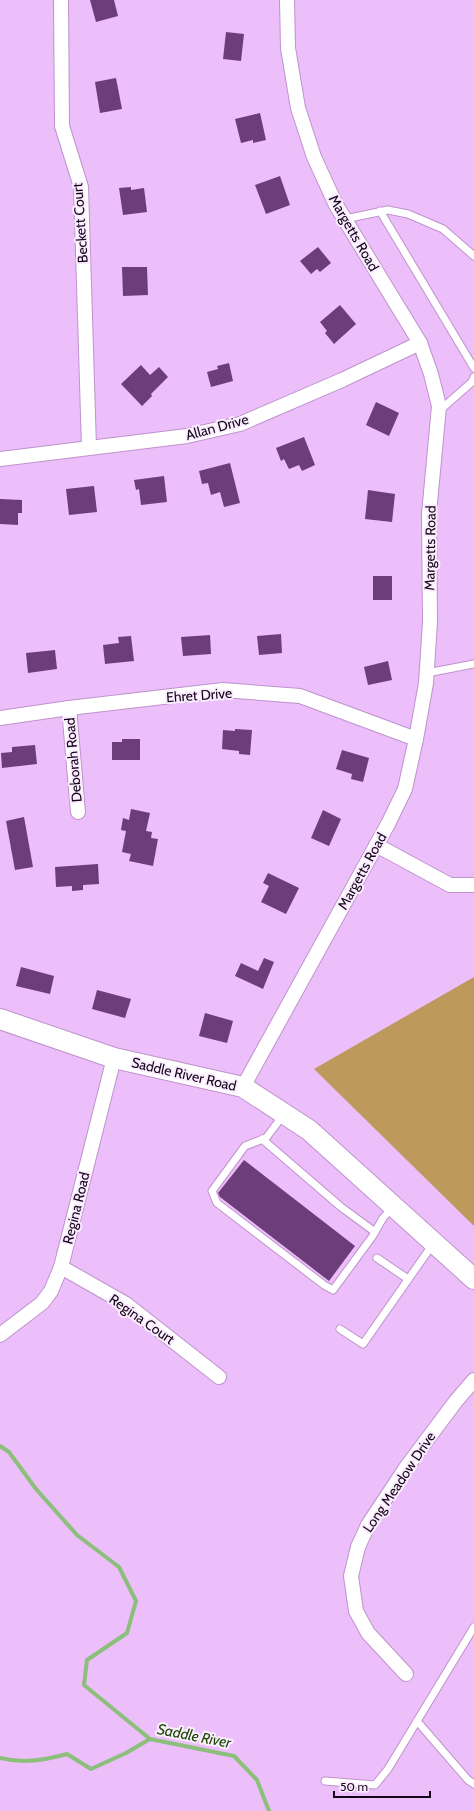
<svg xmlns="http://www.w3.org/2000/svg" width="474" height="1811" viewBox="0 0 474 1811" font-family="Cabin,sans-serif">
  <style>
    .green { fill: #be995c }
    .lines { fill: none; stroke-linecap: round; stroke-linejoin: round }
    .stream { stroke: #8bbf7b; stroke-width: 4 }
    .building { fill: #6c3d7a }
    .service-casing { stroke: #bf93cc; stroke-width: 9 }
    .minor-casing { stroke: #bf93cc; stroke-width: 16 }
    .secondary-casing { stroke: #bf93cc; stroke-width: 22 }
    .service { stroke: #fff; stroke-width: 7 }
    .minor { stroke: #fff; stroke-width: 14 }
    .secondary { stroke: #fff; stroke-width: 20 }
    .labels { text-anchor: middle; stroke-width: 4; stroke-linejoin: round; paint-order: stroke }
    .street-label { font-size: 14px; fill: #140518; stroke: #fbedff }
    .water-label { font-size: 15px; font-style: italic; fill: #194a01; stroke: #fbedff }
  </style>
  <rect width="100%" height="100%" fill="#ecbefa"/>
  <path class="green" d="M474,977V1226L314,1069Z"/>
  <g class="lines">
    <g class="stream">
      <path d="M0,1446L9,1452L36,1489L77,1535L119,1567L136,1601L127,1633L87,1660L84,1685L150,1739"/>
      <path d="M0,1758C23,1764 45,1760 67,1754L91,1769L126,1753L150,1739L234,1756L257,1780L269,1811"/>
    </g>
  </g>
  <g class="building">
    <path d="M90,0H114L118,16L96,22Z"/>
    <path d="M226,32L244,34L241,61L223,59Z"/>
    <path d="M116,78L122,109L100,113L95,82Z"/>
    <path d="M260,113L266,140L253,143V140L241,143L235,119Z"/>
    <path d="M280,176L290,205L266,214L255,185Z"/>
    <path d="M131,187V190L144,188L147,212L123,215L119,188Z"/>
    <path d="M318,247L331,263L320,272L317,269L311,274L300,261Z"/>
    <path d="M122,267H147L148,295L123,296Z"/>
    <path d="M340,305L356,324L334,344L325,333L327,331L320,322Z"/>
    <path d="M229,363L233,381L211,387L207,372L218,369L217,366Z"/>
    <path d="M141,365L150,375L159,367L168,377L151,394L152,396L142,406L121,384Z"/>
    <path d="M376,402L399,413L389,436L366,425Z"/>
    <path d="M304,437L315,465L302,471L299,465L289,469L284,459L281,461L276,448Z"/>
    <path d="M230,463L240,503L224,507L220,492L211,495L208,483L202,484L199,471Z"/>
    <path d="M164,476L167,502L141,505L139,489L136,490L134,480Z"/>
    <path d="M94,486L97,512L69,515L66,489Z"/>
    <path d="M368,490L395,494L392,522L365,519Z"/>
    <path d="M0,499L22,500V513H18V525L0,524Z"/>
    <rect x="373" y="576" width="19" height="24"/>
    <path d="M281,634L282,653L259,655L257,636Z"/>
    <path d="M210,635L211,654L183,656L181,637Z"/>
    <path d="M131,636L134,661L105,664L103,645L119,643L118,637Z"/>
    <path d="M55,650L57,669L28,673L26,653Z"/>
    <path d="M388,661L392,680L368,685L364,667Z"/>
    <path d="M235,729L252,730L250,755L239,754V751L222,749L223,730L235,731Z"/>
    <path d="M122,739H140V760H112V742H122Z"/>
    <path d="M35,745L37,764L2,768L1,753L12,752V747Z"/>
    <path d="M342,750L369,758L363,782L351,779L352,774L336,769Z"/>
    <path d="M131,809L150,813L146,831L152,832L151,838L158,839L153,866L129,861L131,854L122,852L126,831L121,830L123,818L129,820Z"/>
    <path d="M323,810L341,819L329,846L311,838Z"/>
    <path d="M24,817L33,867L15,870L6,821Z"/>
    <path d="M98,864L99,884L83,885V890L72,891V886L56,887L55,867Z"/>
    <path d="M268,873L299,888L286,914L261,902L269,886L263,883Z"/>
    <path d="M264,958L274,962L263,989L235,976L241,963L258,971Z"/>
    <path d="M21,967L54,976L50,994L16,986Z"/>
    <path d="M97,990L131,999L125,1018L92,1009Z"/>
    <path d="M205,1013L233,1021L227,1043L199,1036Z"/>
    <path d="M244,1160L355,1246L329,1281L220,1197L218,1193Z"/>
  </g>
  <g class="lines">
    <defs>
      <g id="service">
        <path d="M380,211L474,368"/>
        <path d="M345,219L388,210L408,214L443,229L474,256"/>
        <path d="M439,411L472,382L474,377"/>
        <path d="M427,673L474,664"/>
        <path d="M284,1114L266,1138L245,1146L212,1191L217,1203L324,1285L333,1290L372,1237L383,1218L393,1207"/>
        <path d="M262,1139L341,1207L375,1232"/>
        <path d="M377,1258L408,1279"/>
        <path d="M340,1329L363,1344L433,1244"/>
        <path d="M417,1721L468,1780L474,1784"/>
        <path d="M325,1781L375,1785L388,1769L474,1627"/>
      </g>
      <g id="minor">
        <path d="M61,0L62,126L81,187L89,448"/>
        <path d="M0,459L187,436L240,424L342,380L420,343"/>
        <path d="M69,708L78,812"/>
        <path d="M0,718L69,708L223,690L300,696L416,739"/>
        <path d="M376,845L450,885H474"/>
        <path d="M243,1087L388,824L405,789L416,739L426,683L430,622L429,514L439,406L431,374L420,343L336,205L314,157L298,108L288,48L287,0"/>
        <path d="M61,1267L126,1304L219,1377"/>
        <path d="M0,1335L42,1303L51,1291L61,1267L114,1058"/>
        <path d="M406,1674L368,1633L356,1611L351,1576L358,1547L368,1525L405,1469L456,1401L474,1380"/>
      </g>
      <path id="secondary" d="M0,1019L114,1058L243,1087L309,1130L474,1279"/>
    </defs>
    <use href="#service" class="service-casing"/>
    <use href="#minor" class="minor-casing"/>
    <use href="#secondary" class="secondary-casing"/>
    <use href="#service" class="service"/>
    <use href="#minor" class="minor"/>
    <use href="#secondary" class="secondary"/>
  </g>
  <g class="labels">
    <g class="street-label">
      <text transform="translate(80 223) rotate(-94)" y="5">Beckett Court</text>
      <text transform="translate(354 233) rotate(60)" y="5">Margetts Road</text>
      <text transform="translate(217 427) rotate(-15)" y="5">Allan Drive</text>
      <text transform="translate(430 548) rotate(-89)" y="5">Margetts Road</text>
      <text transform="translate(199 695) rotate(-4)" y="5">Ehret Drive</text>
      <text transform="translate(73 760) rotate(-95)" y="5">Deborah Road</text>
      <text transform="translate(362 871) rotate(-61)" y="5">Margetts Road</text>
      <text transform="translate(184 1074) rotate(13)" y="5">Saddle River Road</text>
      <text transform="translate(76 1208) rotate(-76)" y="5">Regina Road</text>
      <text transform="translate(142 1319) rotate(35)" y="5">Regina Court</text>
      <text transform="translate(399 1482) rotate(-56)" y="5">Long Meadow Drive</text>
    </g>
    <g class="water-label">
      <text transform="translate(194 1736) rotate(11)" y="5">Saddle River</text>
    </g>
  </g>
  <path d="M334 1791v6h96v-6" fill="none" stroke="#140518" stroke-width="2"/>
  <text x="340" y="1791" font-size="12" fill="#140518" stroke="#fbedff" stroke-width="3" paint-order="stroke">50 m</text>
</svg>
